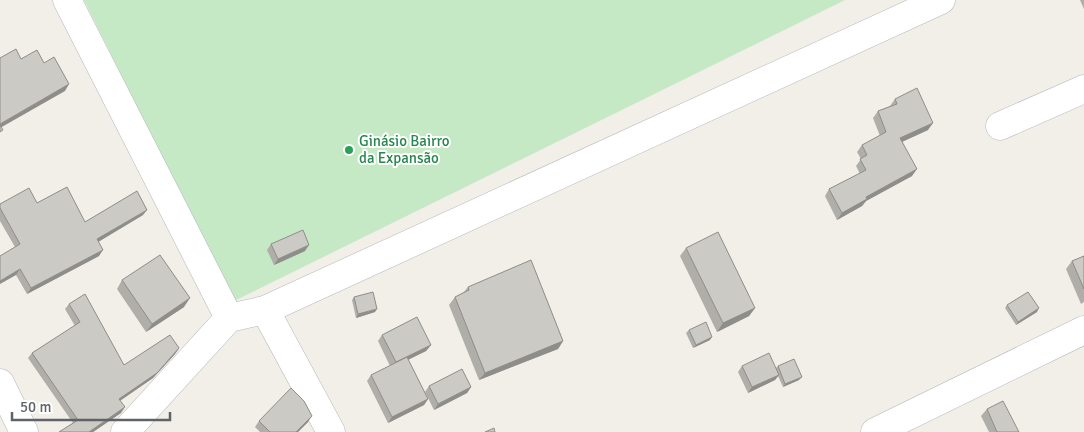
<svg xmlns="http://www.w3.org/2000/svg" width="1084" height="432" viewBox="0 0 1084 432" font-family="Signika,sans-serif">
  <style>
    .grass { fill: #c5e8c5 }
    .lines { fill: none; stroke-linecap: round; stroke-linejoin: round }
    .minor-casing { stroke: #b5b8bc; stroke-width: 29 }
    .minor { stroke: #fff; stroke-width: 28 }
    .wall { fill: #afaea9 }
    .shaded-wall { fill: #8f8d8a }
    .building { fill: #cccac5; stroke: #8f8d8a }
    .leisure-dot { fill: #2e9e5b; stroke: #fff; stroke-width: 2 }
    .labels { text-anchor: middle; stroke-width: 4; stroke-linejoin: round; paint-order: stroke }
    .leisure-label { font-size: 15px; fill: #27864d; stroke: #fff; text-anchor: start }
  </style>
  <rect width="100%" height="100%" fill="#f1efe8"/>
  <path class="grass" d="M84,0H845L234,301Z"/>
  <g class="lines">
    <defs>
      <g id="minor">
        <path d="M67,0L229,318"/>
        <path d="M1000,126L1084,89"/>
        <path d="M265,310L331,432"/>
        <path d="M0,383L24,432"/>
        <path d="M125,432L229,318L265,310L941,0"/>
        <path d="M875,432L1084,330"/>
      </g>
    </defs>
    <use href="#minor" class="minor-casing"/>
    <use href="#minor" class="minor"/>
  </g>
  <g class="wall">
    <path d="M1080,0H1084V9Z"/>
    <path d="M895,99L928,130L902,142L912,176L866,201L862,206L837,220L825,196L829,189L860,174L856,166L861,159L857,152L862,145L880,136L873,118L878,111L890,106Z"/>
    <path d="M37,203L85,222L143,215L98,242L99,256L27,294L16,275L15,247L0,221V204Z"/>
    <path d="M271,244L305,251L274,265L267,250Z"/>
    <path d="M686,248L755,308L749,316L717,332L680,256Z"/>
    <path d="M1084,256V302L1081,304L1066,269L1072,261Z"/>
    <path d="M122,280L184,307L146,332L117,289Z"/>
    <path d="M468,287L563,341L558,349L479,380L449,305L455,297L464,292Z"/>
    <path d="M354,297L375,312L356,318L352,300Z"/>
    <path d="M69,304L124,365L179,348L175,354L153,378L120,401L121,413L93,432H59L73,423L28,358L32,353L75,326L65,309Z"/>
    <path d="M1007,305L1037,312L1016,325L1005,308Z"/>
    <path d="M689,330L710,340L693,348L686,333Z"/>
    <path d="M382,335L431,345L426,351L408,360L428,399L424,405L388,423L367,381L371,375L390,366L378,341Z"/>
    <path d="M742,366L776,368L778,366L799,380L783,387L778,376L775,380L748,393L738,372Z"/>
    <path d="M429,386L471,387L467,393L434,410L425,392Z"/>
    <path d="M987,409L1019,432H989L981,416Z"/>
    <path d="M259,421L308,422L298,432H260L255,427Z"/>
  </g>
  <g class="shaded-wall">
    <path d="M69,84L65,91L0,128V124Z"/>
    <path d="M933,123L928,130L895,145L900,138Z"/>
    <path d="M917,169L912,176L866,201L862,206L837,220L842,213L866,197Z"/>
    <path d="M147,210L143,215L93,245L97,239Z"/>
    <path d="M309,245L305,251L274,265L278,259Z"/>
    <path d="M103,250L99,256L27,294L31,288Z"/>
    <path d="M20,269L16,275L0,284V281Z"/>
    <path d="M190,298L184,307L146,332L152,324Z"/>
    <path d="M755,308L749,316L717,332L723,323Z"/>
    <path d="M1039,308L1037,312L1016,325L1018,322Z"/>
    <path d="M377,309L375,312L356,318L358,314Z"/>
    <path d="M712,337L710,340L693,348L696,345Z"/>
    <path d="M563,341L558,349L479,380L485,373Z"/>
    <path d="M431,345L426,351L391,368L396,362Z"/>
    <path d="M179,348L175,354L153,378L115,404L119,399Z"/>
    <path d="M779,375L775,380L748,393L752,387Z"/>
    <path d="M802,377L799,380L783,387L785,384Z"/>
    <path d="M471,387L467,393L434,410L438,404Z"/>
    <path d="M428,399L424,405L388,423L392,417Z"/>
    <path d="M125,407L121,413L93,432H89Z"/>
    <path d="M312,416L308,422L298,432H296Z"/>
  </g>
  <g class="building">
    <path d="M16,49L21,59L37,50L44,63L54,57L69,84L0,124V58Z"/>
    <path d="M917,88L933,123L900,138L917,169L866,197L867,199L842,213L829,189L866,170L860,159L867,155L862,145L886,132L878,111L897,104L895,99Z"/>
    <path d="M0,125L3,130L0,132Z"/>
    <path d="M67,187L85,222L137,191L147,210L97,239L103,250L31,288L20,269L0,281V256L20,244L0,208V204L29,188L37,203Z"/>
    <path d="M303,230L309,245L278,259L271,244Z"/>
    <path d="M718,232L755,308L723,323L686,248Z"/>
    <path d="M160,255L190,298L152,324L122,280Z"/>
    <path d="M1084,256V289L1072,261Z"/>
    <path d="M531,260L563,341L485,373L455,297L469,290L468,287Z"/>
    <path d="M373,292L377,309L358,314L354,297Z"/>
    <path d="M1028,292L1039,308L1018,322L1007,305Z"/>
    <path d="M85,294L124,365L170,335L179,348L157,373L119,399L125,407L89,432H59L78,420L32,353L80,322L69,304Z"/>
    <path d="M417,317L431,345L396,362L382,335Z"/>
    <path d="M706,322L712,337L696,345L689,330Z"/>
    <path d="M769,353L779,375L752,387L742,366Z"/>
    <path d="M407,357L428,399L392,417L371,375Z"/>
    <path d="M794,359L802,377L785,384L778,366Z"/>
    <path d="M462,369L471,387L438,404L429,386Z"/>
    <path d="M291,388L304,401L312,416L296,432H270L259,421Z"/>
    <path d="M1003,401L1019,432H997L987,409Z"/>
    <path d="M494,428L495,432H485Z"/>
  </g>
  <circle class="leisure-dot" cx="349" cy="150" r="5"/>
  <g class="labels">
    <g class="leisure-label">
      <text x="359" y="146">Ginásio Bairro<tspan x="359" dy="17">da Expansão</tspan></text>
    </g>
  </g>
  <path d="M12 412v8h158v-8" fill="none" stroke="#5f6368" stroke-width="2.5"/>
  <text x="20" y="412" font-size="15" fill="#5f6368" stroke="#ffffff" stroke-width="4" paint-order="stroke">50 m</text>
</svg>
